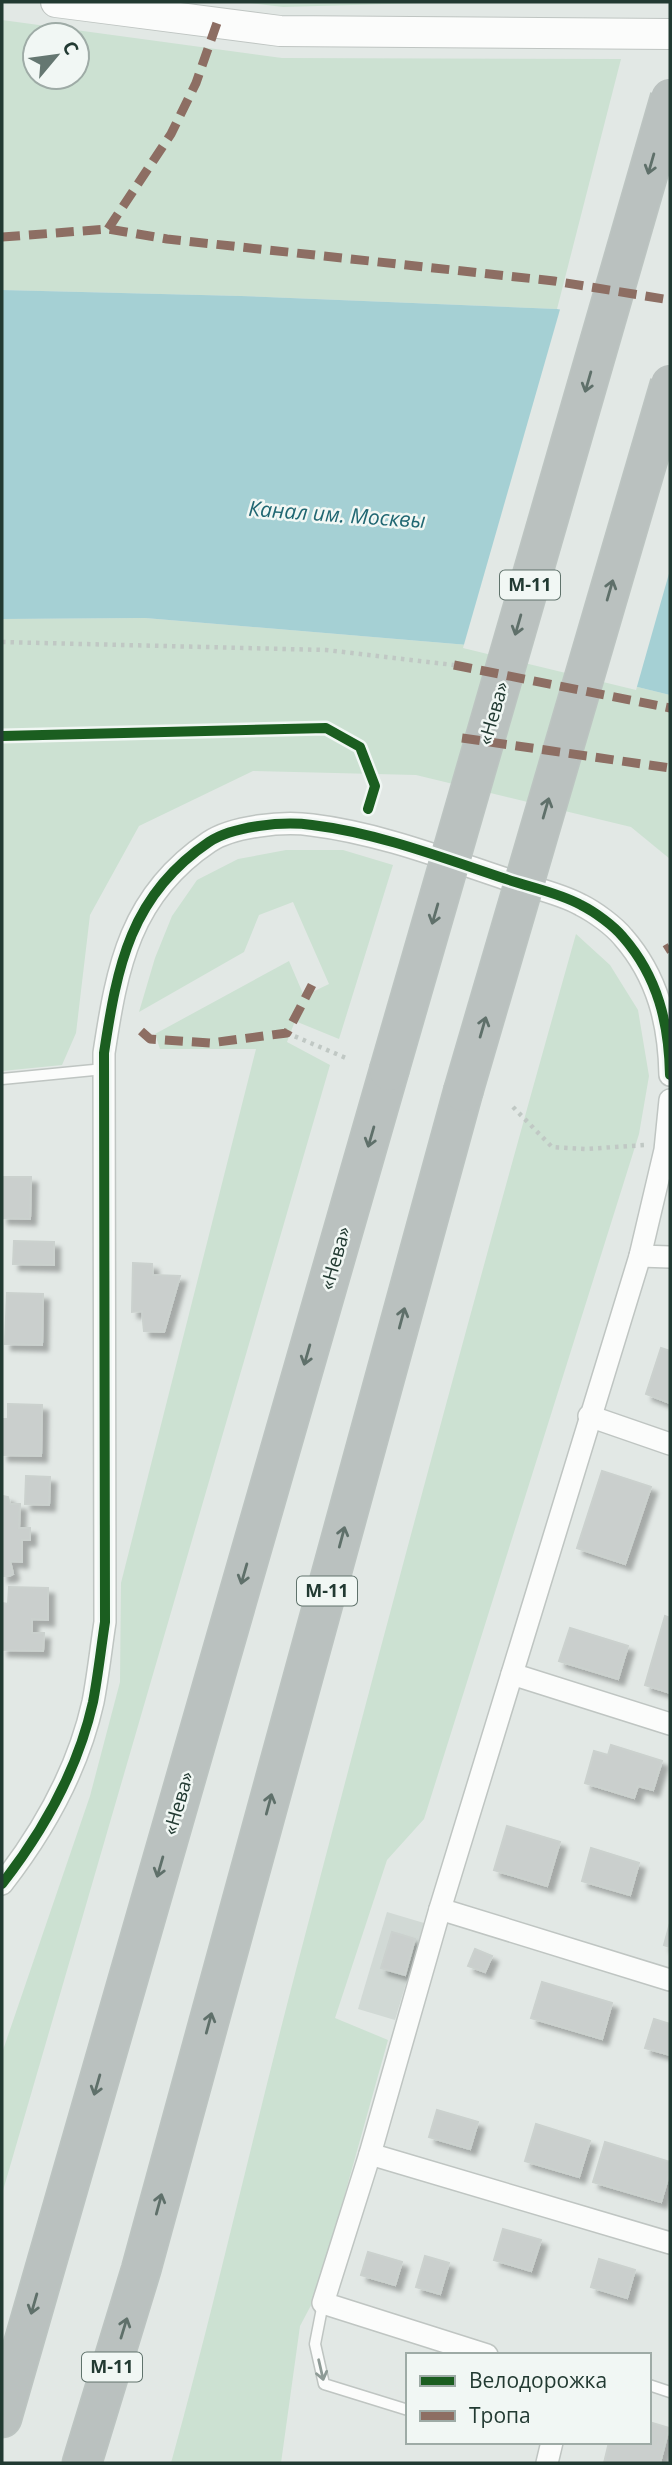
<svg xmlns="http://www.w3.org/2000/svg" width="672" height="2465" viewBox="0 0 672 2465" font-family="'Open Sans',sans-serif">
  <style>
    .built { fill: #d1d9d5 }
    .green { fill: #cce1d2; fill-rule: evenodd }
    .water { fill: #a5d0d4 }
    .pier { fill: #e2e8e5 }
    .building { fill: #cacfcd; stroke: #cbd1ce; stroke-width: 2; filter: url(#shadow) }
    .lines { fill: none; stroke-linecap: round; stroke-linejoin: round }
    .service-casing { stroke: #bfc5c2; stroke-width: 13 }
    .minor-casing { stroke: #bfc5c2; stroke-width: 24 }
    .secondary-casing { stroke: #bfc5c2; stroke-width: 32 }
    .motorway-casing { stroke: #bcc4c1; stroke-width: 41 }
    .path { stroke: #c0c8c4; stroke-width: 4.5; stroke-dasharray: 3.5 5; stroke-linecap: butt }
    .service { stroke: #fbfcfb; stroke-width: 10 }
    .minor { stroke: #fbfcfb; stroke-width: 21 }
    .secondary { stroke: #fbfcfb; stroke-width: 30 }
    .motorway { stroke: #bac1bf; stroke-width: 38 }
    .motorway-bridge-casing { stroke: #bcc4c1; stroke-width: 41; stroke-linecap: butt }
    .motorway-bridge { stroke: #bac1bf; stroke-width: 38 }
    .quiet { stroke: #8d6e63; stroke-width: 9; stroke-dasharray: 18 9; stroke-linecap: butt }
    .cycleway-casing { stroke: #f1f7f4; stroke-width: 15 }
    .cycleway { stroke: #1b5e20; stroke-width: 10 }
    .oneway { stroke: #5f706a }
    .oneway2 { stroke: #8e9b96 }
    .labels { text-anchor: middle; stroke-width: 5; stroke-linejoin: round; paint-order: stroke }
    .shield { fill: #f1f7f4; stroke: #60736c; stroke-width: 2 }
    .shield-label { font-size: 18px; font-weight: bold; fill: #223a32 }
    .street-label { font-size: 19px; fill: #223a32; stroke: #f1f7f4 }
    .water-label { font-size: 21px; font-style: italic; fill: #206772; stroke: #f1f7f4 }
  </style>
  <defs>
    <filter id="shadow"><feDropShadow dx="6" dy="6" stdDeviation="2" flood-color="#0004"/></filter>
  </defs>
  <rect width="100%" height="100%" fill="#e2e8e5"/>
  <path class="built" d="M387,1912L424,1923L395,2020L358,2009Z"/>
  <g class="green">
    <path d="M243,2H457L283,7Z"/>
    <path d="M2,20L282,58L621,59L557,309L241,296L2,290ZM35,35H77V77H35Z"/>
    <path d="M145,618L468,645L670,695V859L631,827L416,775L253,771L139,826L90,915L76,1033L62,1065L2,1071V619Z"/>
    <path d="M286,850H343L393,865L339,1039L295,1021L287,1042L330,1065L2,2194V2053L90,1796L120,1682L121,1583L256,1049H160L155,1034L289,961L304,996L329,984L293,902L259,915L244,952L139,1012L155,958L172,916L197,880L238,859Z"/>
    <path d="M576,934L610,965L638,1010L649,1076L639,1134L424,1819L387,1860L335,2018L388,2040L317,2294L300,2326L281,2463H171C216,2300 253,2134 296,1970C386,1624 479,1278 576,934Z"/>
  </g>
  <path class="water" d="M2,290L241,296L557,309L670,329V695L468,645L145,618L2,619Z"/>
  <path class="pier" d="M561,306L670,325V570L636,690L463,648Z"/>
  <g class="building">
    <path d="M2,1177H31L30,1219L2,1218Z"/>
    <path d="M14,1241L54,1242V1265L13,1264Z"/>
    <path d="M133,1263L152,1264L153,1275L180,1276L164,1332L144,1331L142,1311L132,1312Z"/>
    <path d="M7,1293L43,1294L42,1345L5,1344Z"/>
    <path d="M661,1348L670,1351V1403L646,1394Z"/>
    <path d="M8,1404L42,1405L41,1456L2,1455V1419H8Z"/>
    <path d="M602,1471L651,1487L625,1564L577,1548Z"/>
    <path d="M26,1476L50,1477L49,1505L25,1504Z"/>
    <path d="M3,1496L8,1497L10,1504H20L19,1528H30V1540H22V1562L10,1561L13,1574L9,1576H2Z"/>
    <path d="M9,1587L48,1588V1620L32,1619V1633H44L43,1651L2,1650V1603L8,1604Z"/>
    <path d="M665,1616L670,1618V1693L645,1685Z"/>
    <path d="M570,1628L628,1646L618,1679L559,1661Z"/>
    <path d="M611,1745L662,1761L653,1790L638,1786L634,1798L585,1783L594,1751L608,1755Z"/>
    <path d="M507,1826L560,1842L547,1886L494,1870Z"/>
    <path d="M591,1848L639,1863L630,1895L582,1881Z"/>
    <path d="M670,1923V1947L664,1945Z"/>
    <path d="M392,1932L415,1939L405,1975L381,1968Z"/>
    <path d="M475,1949L492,1956L485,1972L468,1966Z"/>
    <path d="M542,1982L612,2003L602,2039L531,2018Z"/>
    <path d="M654,2019L670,2024V2055L645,2048Z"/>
    <path d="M437,2110L478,2122L470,2149L429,2137Z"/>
    <path d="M536,2124L590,2141L579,2177L525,2161Z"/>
    <path d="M605,2142L670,2162V2171L661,2202L593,2182Z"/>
    <path d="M503,2229L541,2240L531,2271L494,2260Z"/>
    <path d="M368,2252L402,2262L395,2285L361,2275Z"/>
    <path d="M425,2256L449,2263L440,2294L416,2287Z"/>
    <path d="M599,2259L635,2270L627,2298L591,2287Z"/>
    <path d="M649,2422L669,2428L660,2463H604L609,2442H649Z"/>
  </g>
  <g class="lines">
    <defs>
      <g id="service">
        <path d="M2,1079L104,1069"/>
        <path d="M323,2303L315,2344L324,2384L408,2410"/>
        <path d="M649,2385L670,2392"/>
      </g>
      <g id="minor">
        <path d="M640,1256L670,1257"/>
        <path d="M589,1416L670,1444"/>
        <path d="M512,1674L670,1724"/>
        <path d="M2,1884C44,1830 78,1769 93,1702C98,1676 101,1648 105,1622L104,1053C117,967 130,895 209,842C233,826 283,821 312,825C378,833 443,858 506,879C529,887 560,893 581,905C595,912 614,926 623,937C658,977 669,1024 670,1075"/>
        <path d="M440,1909L670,1980"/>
        <path d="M370,2154L670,2243"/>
        <path d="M487,2355L323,2303L370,2154L440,1909L640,1256L665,1150L670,1100"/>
        <path d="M547,2463L552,2442"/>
      </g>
      <path id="secondary" d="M56,2L280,31L670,34"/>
      <g id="motorway">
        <path d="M2,2418L389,1071"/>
        <path d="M82,2463L141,2270L463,1092"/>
      </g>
    </defs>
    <use href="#service" class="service-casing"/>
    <use href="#minor" class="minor-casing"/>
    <use href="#secondary" class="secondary-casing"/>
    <use href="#motorway" class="motorway-casing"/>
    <g class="path">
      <path d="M2,642L326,650L454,665"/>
      <path d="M287,1033L346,1058"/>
      <path d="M513,1107L552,1147L586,1149L645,1145"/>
    </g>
    <use href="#service" class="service"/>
    <use href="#minor" class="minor"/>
    <use href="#secondary" class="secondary"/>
    <use href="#motorway" class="motorway"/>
    <defs>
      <g id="motorway-bridge">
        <path d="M389,1071L670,98"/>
        <path d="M463,1092L670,384"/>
      </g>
    </defs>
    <use href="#motorway-bridge" class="motorway-bridge-casing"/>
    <use href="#motorway-bridge" class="motorway-bridge"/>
    <g class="quiet">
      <path d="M108,229L171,134L196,83L217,23"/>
      <path d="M2,237L108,229L167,239L554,281L670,300"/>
      <path d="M454,665L670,708"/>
      <path d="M462,738L670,768"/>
      <path d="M665,950L670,947"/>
      <path d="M141,1031L150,1039L210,1043L287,1033L312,985"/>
    </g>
    <defs>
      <g id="cycleway">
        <path d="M2,736L326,728L360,747L375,786L368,809"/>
        <path d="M2,1884C44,1830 78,1769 93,1702C98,1676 101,1648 105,1622L104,1053C117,967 130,895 209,842C233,826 283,821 312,825C378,833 443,858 506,879C529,887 560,893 581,905C595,912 614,926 623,937C658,977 669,1024 670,1075"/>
      </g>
    </defs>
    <use href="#cycleway" class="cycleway-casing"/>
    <use href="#cycleway" class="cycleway"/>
  </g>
  <defs><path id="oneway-shaft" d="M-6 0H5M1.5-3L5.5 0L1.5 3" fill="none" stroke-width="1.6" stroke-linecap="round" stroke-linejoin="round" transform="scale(1.75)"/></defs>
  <g class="oneway">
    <use href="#oneway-shaft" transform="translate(651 164) rotate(106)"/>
    <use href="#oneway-shaft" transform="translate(588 382) rotate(106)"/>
    <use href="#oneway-shaft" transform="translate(610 590) rotate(-74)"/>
    <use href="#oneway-shaft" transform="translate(518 625) rotate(106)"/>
    <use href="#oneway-shaft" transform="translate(546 808) rotate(-74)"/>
    <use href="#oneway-shaft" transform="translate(435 914) rotate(106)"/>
    <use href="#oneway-shaft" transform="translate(483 1027) rotate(-74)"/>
    <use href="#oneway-shaft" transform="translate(371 1137) rotate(106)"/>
    <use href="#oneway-shaft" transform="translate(402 1318) rotate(-75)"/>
    <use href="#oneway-shaft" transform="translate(307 1355) rotate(106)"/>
    <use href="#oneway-shaft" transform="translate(342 1537) rotate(-75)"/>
    <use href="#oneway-shaft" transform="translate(244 1574) rotate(106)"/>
    <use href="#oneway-shaft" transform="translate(269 1804) rotate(-75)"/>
    <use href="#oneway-shaft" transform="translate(160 1867) rotate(106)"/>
    <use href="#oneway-shaft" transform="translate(209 2023) rotate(-75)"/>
    <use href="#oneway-shaft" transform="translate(97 2085) rotate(106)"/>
    <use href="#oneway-shaft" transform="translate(159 2204) rotate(-75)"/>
    <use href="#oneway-shaft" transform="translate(34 2304) rotate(106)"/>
    <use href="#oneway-shaft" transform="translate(124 2328) rotate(-73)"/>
  </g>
  <use class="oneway2" href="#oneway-shaft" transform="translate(321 2370) rotate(77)"/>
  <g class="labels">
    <g class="shield">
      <rect x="500" y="570.5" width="60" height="29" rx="5"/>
      <rect x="297" y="1576.5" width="60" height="29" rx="5"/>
      <rect x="82" y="2352.5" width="60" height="29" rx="5"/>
    </g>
    <g class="shield-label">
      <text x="530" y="591">М-11</text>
      <text x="327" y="1597">М-11</text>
      <text x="112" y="2373">М-11</text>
    </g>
    <g class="street-label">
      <text transform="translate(493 713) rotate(-74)" y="7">«Нева»</text>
      <text transform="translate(335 1258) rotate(-74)" y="7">«Нева»</text>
      <text transform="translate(178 1803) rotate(-74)" y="7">«Нева»</text>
    </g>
    <g class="water-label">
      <text transform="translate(337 515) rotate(4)" y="7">Канал им. Москвы</text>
    </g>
  </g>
  <rect width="672" height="2465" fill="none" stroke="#223a32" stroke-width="7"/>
  <rect x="406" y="2353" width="245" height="91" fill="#f1f7f4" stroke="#9eaba6" stroke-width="2"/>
  <rect x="420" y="2376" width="35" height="10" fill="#1b5e20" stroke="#9eaba6" stroke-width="2"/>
  <text x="469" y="2388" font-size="21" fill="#223a32">Велодорожка</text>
  <rect x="420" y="2411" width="35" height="10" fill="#8d6e63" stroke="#9eaba6" stroke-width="2"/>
  <text x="469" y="2423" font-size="21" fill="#223a32">Тропа</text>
  <g transform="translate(56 56) rotate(61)"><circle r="33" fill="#f1f7f4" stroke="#9eaba6" stroke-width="2"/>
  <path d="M0-5L12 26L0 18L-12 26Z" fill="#657771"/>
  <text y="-10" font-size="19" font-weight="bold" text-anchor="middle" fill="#223a32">С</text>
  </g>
</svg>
